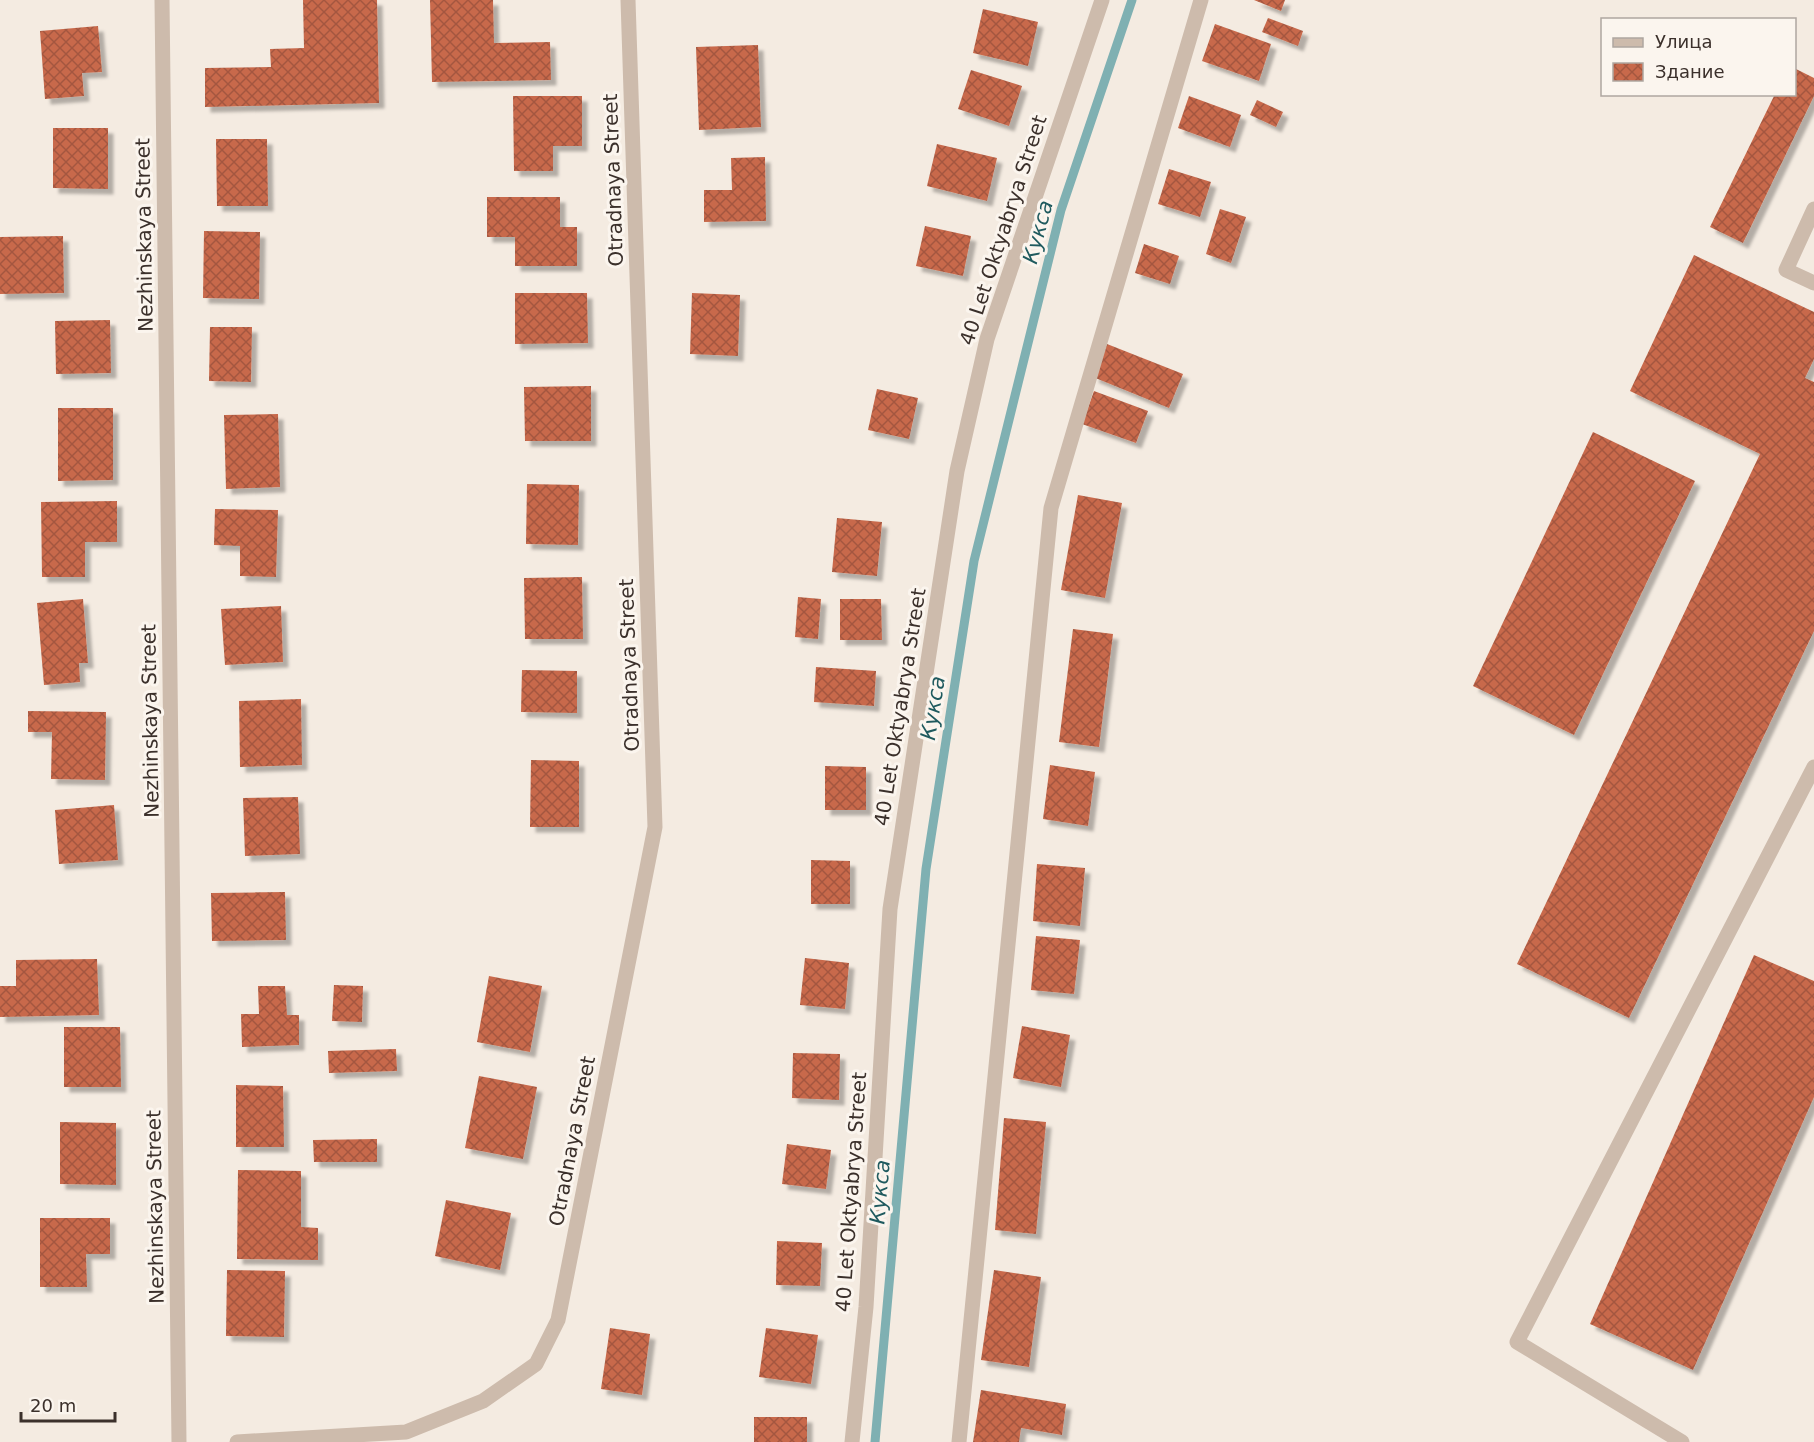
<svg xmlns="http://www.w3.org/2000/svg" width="1814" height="1442" viewBox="0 0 1814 1442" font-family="'DejaVu Sans',sans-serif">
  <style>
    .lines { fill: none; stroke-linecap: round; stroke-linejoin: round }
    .stream { stroke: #7fb0b2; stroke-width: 9 }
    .building { fill: url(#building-cross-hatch); filter: url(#shadow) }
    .minor { stroke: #cdbbac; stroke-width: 15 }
    .labels { text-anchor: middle; stroke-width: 6; stroke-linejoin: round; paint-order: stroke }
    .street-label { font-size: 20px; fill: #3b302b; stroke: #fbf5ee }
    .water-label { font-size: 21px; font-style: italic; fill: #1f5a5e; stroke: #fbf5ee }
  </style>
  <defs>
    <pattern id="building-cross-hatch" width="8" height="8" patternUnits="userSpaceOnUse" patternTransform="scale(1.5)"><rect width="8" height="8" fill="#c8694b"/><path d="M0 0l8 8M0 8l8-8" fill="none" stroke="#a4573f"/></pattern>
    <filter id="shadow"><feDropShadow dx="5.5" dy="5.5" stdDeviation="1.5" flood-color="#0004"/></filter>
  </defs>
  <rect width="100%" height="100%" fill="#f4ebe1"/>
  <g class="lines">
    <path class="stream" d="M875,1442L926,869L974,561L1061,210L1132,0"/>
  </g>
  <g class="building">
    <path d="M303,0H377L379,103L205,107V68L271,67L270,49L304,48Z"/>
    <path d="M430,0H493L494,43L550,42L551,80L432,82Z"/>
    <path d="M1254,0H1285L1281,11Z"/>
    <path d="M983,9L1038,22L1028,66L973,53Z"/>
    <path d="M1268,18L1303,31L1298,46L1262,32Z"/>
    <path d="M1215,24L1271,44L1259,81L1202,61Z"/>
    <path d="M98,26L102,72L82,73L84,96L45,99L40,31Z"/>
    <path d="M758,45L761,127L699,130L696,47Z"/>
    <path d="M1794,68L1814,78V96L1743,243L1710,227L1775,94H1794Z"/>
    <path d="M971,70L1022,86L1009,126L958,109Z"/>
    <path d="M513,96H582V146H553V171H514Z"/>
    <path d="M1189,96L1241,115L1230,147L1178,128Z"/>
    <path d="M1257,100L1283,112L1276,127L1250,115Z"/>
    <path d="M53,128H108V189L53,188Z"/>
    <path d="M216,139H267L268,206H217Z"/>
    <path d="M937,144L997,158L987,201L927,186Z"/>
    <path d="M765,157L766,221L704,222V190H732L731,158Z"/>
    <path d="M1169,169L1211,182L1200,217L1158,204Z"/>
    <path d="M487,197H560V227H577V266H515V237H487Z"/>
    <path d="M1220,209L1246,217L1231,263L1206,254Z"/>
    <path d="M925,226L971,236L963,276L916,266Z"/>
    <path d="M204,231L260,232L259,299L203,298Z"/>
    <path d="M63,236L64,293L0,294V237Z"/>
    <path d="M1144,244L1179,256L1170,284L1135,273Z"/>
    <path d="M1694,255L1814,312V359L1805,378L1814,382V631L1629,1018L1517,964L1760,454L1630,391Z"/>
    <path d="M515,293H587L588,343L515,344Z"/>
    <path d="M692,293L740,295L738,356L690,354Z"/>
    <path d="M110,320L111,373L56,374L55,321Z"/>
    <path d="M210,327H252L251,382L209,381Z"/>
    <path d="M1107,344L1183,374L1169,408L1093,377Z"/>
    <path d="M591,386V441H525L524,387Z"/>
    <path d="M877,389L918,398L909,439L868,430Z"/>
    <path d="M1094,391L1148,411L1136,443L1082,424Z"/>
    <path d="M58,408H113V480L58,481Z"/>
    <path d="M278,414L280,487L226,489L224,415Z"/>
    <path d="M1593,432L1695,481L1574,735L1473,686Z"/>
    <path d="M527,484L579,485L578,545L526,544Z"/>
    <path d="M1078,495L1122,503L1105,598L1061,590Z"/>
    <path d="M117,501V542H85V577H42L41,502Z"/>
    <path d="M215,509L278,510L276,577L240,576V546L214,545Z"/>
    <path d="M837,518L882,522L877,576L832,572Z"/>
    <path d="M582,577L583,639H525L524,578Z"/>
    <path d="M798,597L821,599L818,639L795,637Z"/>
    <path d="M83,599L88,663H79L80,682L44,685L37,603Z"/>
    <path d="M840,599H881L882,640H840Z"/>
    <path d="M281,606L283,662L225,665L221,609Z"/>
    <path d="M1073,629L1113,634L1099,747L1059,742Z"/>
    <path d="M816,667L876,671L874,706L814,702Z"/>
    <path d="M522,670L577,671V713L521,712Z"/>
    <path d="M301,699L302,765L240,767L239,701Z"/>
    <path d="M28,711L106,712L105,780L51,779L52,732H28Z"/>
    <path d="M531,760L579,761V827H530Z"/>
    <path d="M1050,765L1095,772L1088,826L1043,819Z"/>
    <path d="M825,766L866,767V810H825Z"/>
    <path d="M298,797L300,854L245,856L243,798Z"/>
    <path d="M114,805L118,860L59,864L55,810Z"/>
    <path d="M811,860L850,861V904H811Z"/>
    <path d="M1037,864L1085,868L1080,926L1033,921Z"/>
    <path d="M285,892L286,940L212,941L211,893Z"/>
    <path d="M1036,936L1080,940L1074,994L1031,990Z"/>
    <path d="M1754,955L1814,981V1097L1693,1370L1590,1324Z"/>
    <path d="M805,958L849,963L845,1009L800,1005Z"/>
    <path d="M97,959L99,1015L0,1017V986H16V960Z"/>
    <path d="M489,976L542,986L530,1052L477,1042Z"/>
    <path d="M334,985L363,986L362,1022L332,1021Z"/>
    <path d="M258,986H285L287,1015H299V1045L242,1047L241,1014H259Z"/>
    <path d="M1022,1026L1070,1035L1061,1087L1013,1078Z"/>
    <path d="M64,1027H120L121,1087H64Z"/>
    <path d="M396,1049L397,1071L329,1073L328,1051Z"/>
    <path d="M793,1053L840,1054L839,1100L792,1098Z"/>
    <path d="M479,1076L537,1087L523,1159L465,1148Z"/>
    <path d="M236,1085L283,1086L284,1147H236Z"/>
    <path d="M1004,1118L1046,1122L1036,1234L995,1230Z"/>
    <path d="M60,1122L116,1123V1185L60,1184Z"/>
    <path d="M377,1139V1162H314L313,1140Z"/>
    <path d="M787,1144L831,1150L826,1189L782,1184Z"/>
    <path d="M238,1170L301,1171V1227L318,1228V1260L237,1259Z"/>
    <path d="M446,1200L511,1213L500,1270L435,1256Z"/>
    <path d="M40,1218H110V1254H86L87,1287H40Z"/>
    <path d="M777,1241L822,1243L820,1286L776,1285Z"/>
    <path d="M227,1270L285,1271L284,1337L226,1336Z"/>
    <path d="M994,1270L1041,1277L1029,1367L981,1360Z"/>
    <path d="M610,1328L650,1334L642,1395L601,1389Z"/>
    <path d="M766,1328L818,1335L811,1384L759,1377Z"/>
    <path d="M981,1390L1066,1404L1062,1435L1021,1428L1019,1442H973Z"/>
    <rect x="754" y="1417" width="53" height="25"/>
  </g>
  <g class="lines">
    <g class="minor">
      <path d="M162,0L179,1442"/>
      <path d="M1814,209L1786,270L1814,283"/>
      <path d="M237,1442L406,1432L483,1401L536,1364L558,1320L655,827L628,0"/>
      <path d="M852,1442L866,1307L890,909L957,471L987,339L1102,0"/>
      <path d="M959,1442L1051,508L1201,0"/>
      <path d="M1682,1442L1517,1342L1814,767"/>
    </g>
  </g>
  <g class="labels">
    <g class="street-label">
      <text transform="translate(613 180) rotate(-92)" y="7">Otradnaya Street</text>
      <text transform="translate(1003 230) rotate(-72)" y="7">40 Let Oktyabrya Street</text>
      <text transform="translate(144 235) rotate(-91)" y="7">Nezhinskaya Street</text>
      <text transform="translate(629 665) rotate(-92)" y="7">Otradnaya Street</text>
      <text transform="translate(900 707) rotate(-81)" y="7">40 Let Oktyabrya Street</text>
      <text transform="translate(150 721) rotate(-91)" y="7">Nezhinskaya Street</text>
      <text transform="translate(572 1141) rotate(-79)" y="7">Otradnaya Street</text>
      <text transform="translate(851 1192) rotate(-86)" y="7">40 Let Oktyabrya Street</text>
      <text transform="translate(155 1207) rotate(-91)" y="7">Nezhinskaya Street</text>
    </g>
    <g class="water-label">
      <text transform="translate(1038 232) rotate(-75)" y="7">Кукса</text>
      <text transform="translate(933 708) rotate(-81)" y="7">Кукса</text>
      <text transform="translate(880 1192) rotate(-85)" y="7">Кукса</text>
    </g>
  </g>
  <rect x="1601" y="18" width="195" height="78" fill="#fbf5ee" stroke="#aea6a0" stroke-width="1.5"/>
  <rect x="1613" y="38" width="30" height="9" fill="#cdbbac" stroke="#aea6a0" stroke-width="1.5"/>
  <text x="1655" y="48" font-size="18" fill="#3b302b">Улица</text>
  <rect x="1613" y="63" width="30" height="18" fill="url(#building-cross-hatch)" stroke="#aea6a0" stroke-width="1.5"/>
  <text x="1655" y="78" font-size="18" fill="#3b302b">Здание</text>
  <path d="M21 1412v9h94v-9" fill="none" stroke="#3b302b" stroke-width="3"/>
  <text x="30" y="1412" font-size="18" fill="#3b302b" stroke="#fbf5ee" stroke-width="4.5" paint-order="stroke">20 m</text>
</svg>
